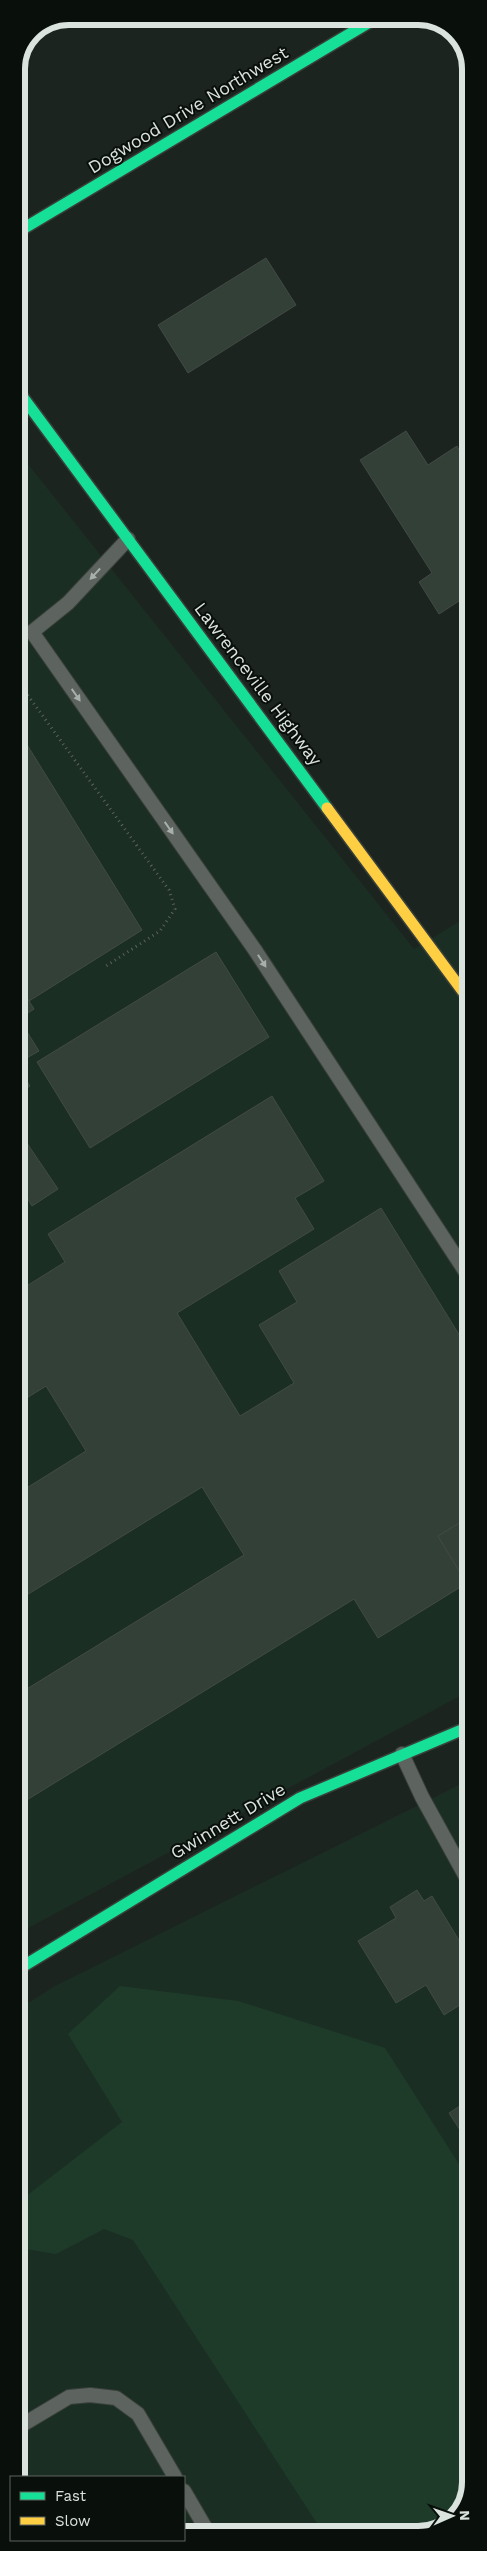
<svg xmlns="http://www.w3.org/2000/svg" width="487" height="2551" viewBox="0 0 487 2551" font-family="'Work Sans',sans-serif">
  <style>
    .built { fill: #1b2e23 }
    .green { fill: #1e3b2a }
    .building { fill: #324038; stroke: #434a46 }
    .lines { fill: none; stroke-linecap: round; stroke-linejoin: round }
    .lane-casing { stroke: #39403b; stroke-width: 16 }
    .fast-casing { stroke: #39403b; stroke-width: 14 }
    .slow-casing { stroke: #39403b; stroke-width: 14 }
    .path { stroke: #5d625f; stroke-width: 3; stroke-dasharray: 1 4; stroke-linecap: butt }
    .lane { stroke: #5d635f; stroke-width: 14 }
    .fast { stroke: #16e098; stroke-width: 11 }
    .slow { stroke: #ffcf43; stroke-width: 11 }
    .oneway { fill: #a8b0ab }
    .labels { text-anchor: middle; stroke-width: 4; stroke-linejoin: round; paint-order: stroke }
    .street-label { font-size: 18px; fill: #dae3dd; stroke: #090f0b }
    .rim { fill: none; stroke: #dae3dd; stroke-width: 6 }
  </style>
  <rect width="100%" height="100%" fill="#1c2420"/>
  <g class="built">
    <path d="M16,449L414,949L470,915L471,1690L17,1934Z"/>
    <path d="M471,1779V2483L458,2517L425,2534H184V2477H17V2010L55,1986Z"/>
  </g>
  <path class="green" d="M120,1986L238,2001L385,2048L471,2183V2483L458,2517L425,2534H324L133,2240L104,2229L56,2254L26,2249L25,2197L122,2122L68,2034Z"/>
  <g class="building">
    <path d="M470,140V156L463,145Z"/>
    <path d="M266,258L296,305L188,373L158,325Z"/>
    <path d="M406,431L428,465L457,446L470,468V594L439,614L419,582L432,573L360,460Z"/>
    <path d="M16,727L142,930L29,1001L16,980Z"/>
    <path d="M216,952L269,1037L90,1148L37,1062Z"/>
    <path d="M16,980L34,1009L19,1019L39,1051L16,1064Z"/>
    <path d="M16,1065L30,1086L16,1095Z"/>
    <path d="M272,1096L324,1181L295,1198L314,1229L177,1313L240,1416L294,1383L259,1325L297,1302L279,1271L381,1208L471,1354V1516L438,1536L467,1583L378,1638L354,1599L17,1806V1695L244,1555L202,1487L17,1601V1494L86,1451L46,1386L17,1404V1292L65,1262L48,1234Z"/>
    <path d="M16,1127L58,1189L32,1206L25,1194L16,1199Z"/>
    <path d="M471,1516V1563L459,1571L438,1536Z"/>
    <path d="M417,1890L424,1901L432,1896L471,1960V1998L444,2015L426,1985L396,2003L358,1941L396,1918L390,1907Z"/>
    <path d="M471,2099V2147L449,2113Z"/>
  </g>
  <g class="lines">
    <defs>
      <g id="lane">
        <path d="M128,539L68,603L32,632L255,950L471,1280"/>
        <path d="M402,1754L422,1797L471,1886"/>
        <path d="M17,2428L69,2397L90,2395L116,2398L138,2414L175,2477"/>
        <path d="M184,2491L209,2534"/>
      </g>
      <g id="fast">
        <path d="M16,233L378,17"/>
        <path d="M16,388L327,808"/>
        <path d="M17,1970L300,1798L471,1726"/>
      </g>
      <path id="slow" d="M327,808L470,1001"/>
    </defs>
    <use href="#lane" class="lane-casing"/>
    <use href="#fast" class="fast-casing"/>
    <use href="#slow" class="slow-casing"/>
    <g class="path">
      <path d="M16,679L169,890L175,909L160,931L106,966"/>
      <path d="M16,688L25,691"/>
    </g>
    <use href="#lane" class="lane"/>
    <use href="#fast" class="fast"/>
    <use href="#slow" class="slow"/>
  </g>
  <defs><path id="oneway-solid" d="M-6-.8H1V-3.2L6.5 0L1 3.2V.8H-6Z" transform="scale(1.25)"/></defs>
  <g class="oneway">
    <use href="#oneway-solid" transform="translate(95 574) rotate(133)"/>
    <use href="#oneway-solid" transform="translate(76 695) rotate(55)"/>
    <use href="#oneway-solid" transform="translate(169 828) rotate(55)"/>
    <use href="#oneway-solid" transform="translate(262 961) rotate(57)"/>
  </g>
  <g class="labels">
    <g class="street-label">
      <text transform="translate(188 110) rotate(-31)" y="6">Dogwood Drive Northwest</text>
      <text transform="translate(258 684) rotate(53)" y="6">Lawrenceville Highway</text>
      <text transform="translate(228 1821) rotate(-31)" y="6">Gwinnett Drive</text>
    </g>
  </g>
  <path d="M0 0H487V2551H0ZM69 25H418A44 44 0 0 1 462 69V2482A44 44 0 0 1 418 2526H69A44 44 0 0 1 25 2482V69A44 44 0 0 1 69 25Z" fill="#090f0b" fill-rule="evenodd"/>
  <path class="rim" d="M69 25H418A44 44 0 0 1 462 69V2482A44 44 0 0 1 418 2526H69A44 44 0 0 1 25 2482V69A44 44 0 0 1 69 25Z"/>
  <rect x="10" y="2476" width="175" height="65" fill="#090f0b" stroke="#5d645f"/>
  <rect x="20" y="2492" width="25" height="8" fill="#16e098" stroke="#5d645f"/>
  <text x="55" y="2501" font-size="15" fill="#dae3dd">Fast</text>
  <rect x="20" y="2517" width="25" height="8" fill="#ffcf43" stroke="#5d645f"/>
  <text x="55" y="2526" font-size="15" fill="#dae3dd">Slow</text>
  <g transform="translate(452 2516) rotate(88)" stroke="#090f0b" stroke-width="4" paint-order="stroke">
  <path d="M0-4L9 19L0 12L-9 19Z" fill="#dae3dd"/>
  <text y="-8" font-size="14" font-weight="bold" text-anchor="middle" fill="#dae3dd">N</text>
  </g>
</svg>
